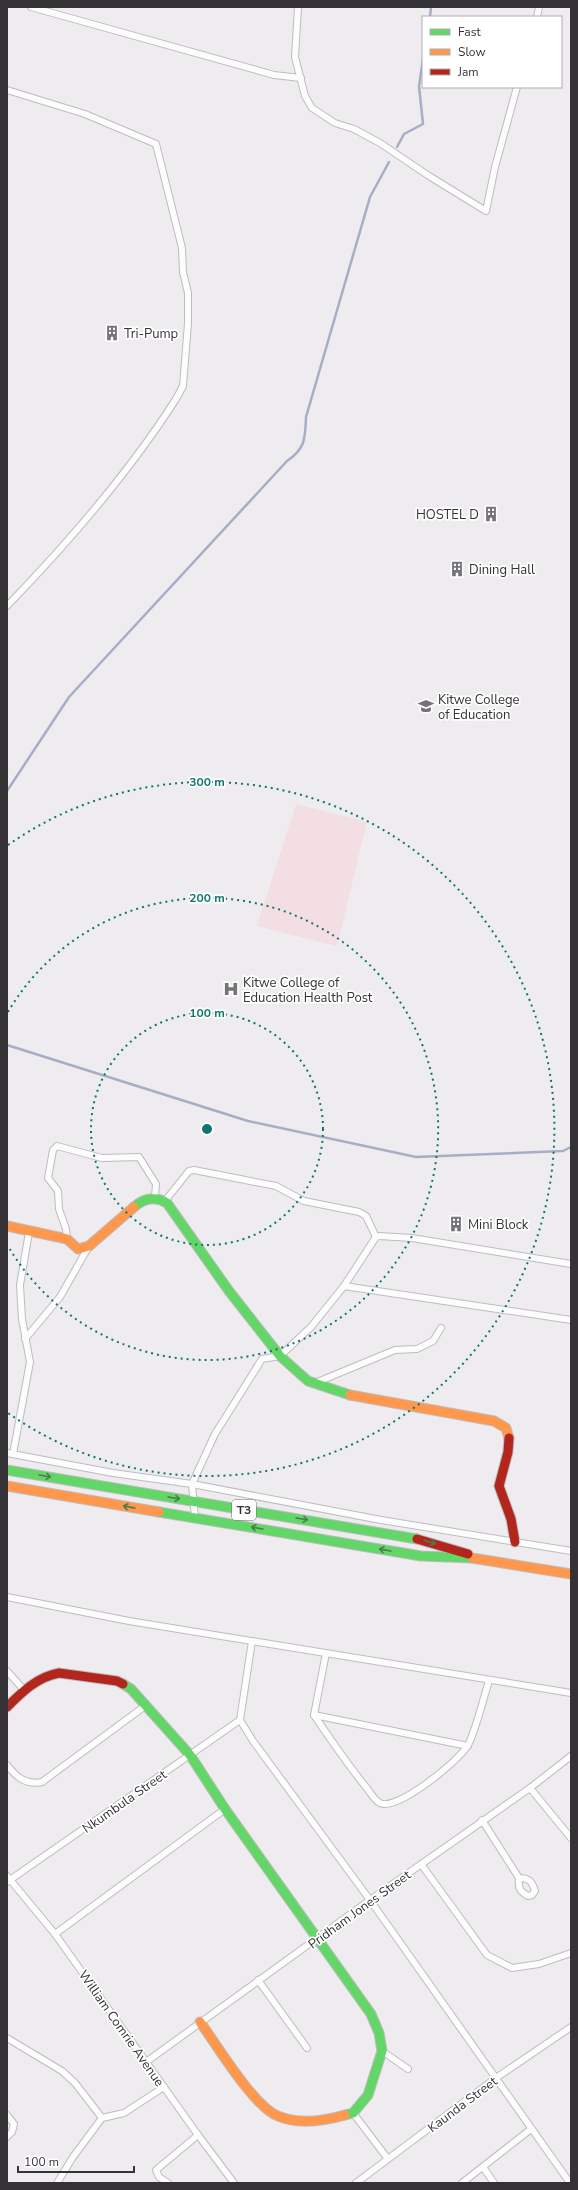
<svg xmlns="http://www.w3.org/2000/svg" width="578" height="2190" viewBox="0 0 578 2190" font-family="'Nunito Sans',sans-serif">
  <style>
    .green { fill: #f3dee4 }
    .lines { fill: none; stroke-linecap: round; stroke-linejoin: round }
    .stream { stroke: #a6aec5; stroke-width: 2.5 }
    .street-casing { stroke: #bebcbe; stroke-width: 8 }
    .fast-casing { stroke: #bebcbe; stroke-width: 11 }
    .slow-casing { stroke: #bebcbe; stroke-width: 11 }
    .jam-casing { stroke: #bebcbe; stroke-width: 11 }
    .street { stroke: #fdfcfd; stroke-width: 6 }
    .fast { stroke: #63d668; stroke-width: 9 }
    .slow { stroke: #ff974d; stroke-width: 9 }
    .jam { stroke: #b3261e; stroke-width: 9 }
    .oneway { stroke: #4a7c4c }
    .ring { fill: none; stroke: #0f766e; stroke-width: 2; stroke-dasharray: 2 4 }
    .labels { text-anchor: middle; stroke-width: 3.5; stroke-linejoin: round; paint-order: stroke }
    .shield { fill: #fff; stroke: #727072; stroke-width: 1 }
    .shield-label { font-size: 12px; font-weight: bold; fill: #353236 }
    .poi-label { font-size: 13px; fill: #353236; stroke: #fff; text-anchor: start }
    .street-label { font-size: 13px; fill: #353236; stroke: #fff }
    .centre { fill: #0f766e; stroke: #fff; stroke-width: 2 }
    .ring-label { font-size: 12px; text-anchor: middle; font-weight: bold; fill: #0f766e; stroke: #fff; stroke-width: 3.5; stroke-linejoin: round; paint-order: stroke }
  </style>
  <rect width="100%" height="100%" fill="#efecf0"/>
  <path class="green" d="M296,804L367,822L337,946L257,926Z"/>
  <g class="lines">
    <g class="stream">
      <path d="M430,17L431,7"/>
      <path d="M397,147L404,134L423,124L419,86L423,59"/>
      <path d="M7,791L69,697L287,461C306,448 305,438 306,417L370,197L389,162"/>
      <path d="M7,1045L248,1121L416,1157L563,1151L571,1147"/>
    </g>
    <defs>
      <g id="street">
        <path d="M31,7L274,75L301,78"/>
        <path d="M298,7L295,57L305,96L312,108L335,123L354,129L380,143L429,176L486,211L495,167L517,87"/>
        <path d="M537,17L539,7"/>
        <path d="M7,90L85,114L156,144L182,248L183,272L188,293V323L183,386L176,399C128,474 69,542 7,606"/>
        <path d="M165,1201L189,1171L194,1170L276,1186L304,1201L359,1212L366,1216L376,1237"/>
        <path d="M67,1239L66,1229L59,1209L58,1191L48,1178L53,1150L57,1146L102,1158L139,1157L156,1184L155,1197"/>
        <path d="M344,1286L571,1320"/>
        <path d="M25,1339L60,1297L89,1246"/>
        <path d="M315,1383L395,1350L417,1349L433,1341L441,1328"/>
        <path d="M7,1453L113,1473L192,1484L381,1520L571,1551"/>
        <path d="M13,1454L30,1362L22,1319L20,1285L29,1232"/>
        <path d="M195,1518L192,1484L215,1434L262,1359L280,1356L311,1327L344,1286L376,1237L379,1236L412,1238L571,1264"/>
        <path d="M7,1597L129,1621L571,1693"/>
        <path d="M252,1641L240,1720L253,1741L370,1900L570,2183"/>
        <path d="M326,1653L314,1715C331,1740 347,1764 366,1787C370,1792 374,1800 380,1803C396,1812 459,1761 468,1745C476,1730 483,1699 489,1681"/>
        <path d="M7,1671L24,1690"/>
        <path d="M314,1715L468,1746"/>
        <path d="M7,1765C17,1778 26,1785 42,1782L145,1706"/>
        <path d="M530,1788L571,1838"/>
        <path d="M482,1820L519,1878C518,1887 519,1891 528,1896L532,1895L535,1891C532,1881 529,1878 519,1878"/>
        <path d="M421,1864L487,1955L512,1968L539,1964L571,1953"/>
        <path d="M7,1876L55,1934L198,2135L234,2183"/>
        <path d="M7,1882L240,1720"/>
        <path d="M55,1934L225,1809"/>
        <path d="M258,1980L307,2048"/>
        <path d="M7,2038L62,2071L75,2083L102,2118"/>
        <path d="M382,2051L408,2069"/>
        <path d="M146,2062L370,1900L530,1788L571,1756"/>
        <path d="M353,2113L388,2159"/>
        <path d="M7,2115L14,2124L12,2132L7,2137"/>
        <path d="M483,2167L494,2183"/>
        <path d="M57,2183L73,2157L102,2118L124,2113L164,2087"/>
        <path d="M168,2183L159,2177L156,2170L198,2135"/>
        <path d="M356,2183L496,2078L571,2027"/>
        <path d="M462,2183L531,2129"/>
      </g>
      <g id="fast">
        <path d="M134,1207C144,1198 156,1196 167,1203L229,1291L280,1356L308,1381L350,1395"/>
        <path d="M7,1470L417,1539"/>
        <path d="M159,1512L421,1556L472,1558"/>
        <path d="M123,1684L131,1689L190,1755L225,1809L371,2014L379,2033L382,2051L368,2095L353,2113L345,2115"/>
      </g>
      <g id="slow">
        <path d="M7,1226L67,1239L78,1249L89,1246L134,1207"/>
        <path d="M350,1395L494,1421L506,1428L509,1438"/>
        <path d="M7,1486L159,1512"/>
        <path d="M472,1558L571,1574"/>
        <path d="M200,2022C217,2045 253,2106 278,2116C299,2125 324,2121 345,2115"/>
      </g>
      <g id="jam">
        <path d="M509,1438L508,1452L499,1486L511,1519L515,1542"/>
        <path d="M417,1539L468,1554"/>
        <path d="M7,1707C22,1692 37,1677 59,1673L117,1681L123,1684"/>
      </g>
    </defs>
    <use href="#street" class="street-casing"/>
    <use href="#fast" class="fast-casing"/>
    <use href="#slow" class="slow-casing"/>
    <use href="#jam" class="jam-casing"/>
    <use href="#street" class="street"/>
    <use href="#fast" class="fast"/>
    <use href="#slow" class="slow"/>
    <use href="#jam" class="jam"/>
  </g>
  <defs><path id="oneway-shaft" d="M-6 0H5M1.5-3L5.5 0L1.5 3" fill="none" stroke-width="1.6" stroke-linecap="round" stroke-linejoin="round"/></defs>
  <g class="oneway">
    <use href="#oneway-shaft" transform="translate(45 1476) rotate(9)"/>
    <use href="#oneway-shaft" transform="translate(174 1498) rotate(9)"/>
    <use href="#oneway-shaft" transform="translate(129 1507) rotate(-170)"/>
    <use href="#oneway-shaft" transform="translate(302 1519) rotate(9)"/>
    <use href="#oneway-shaft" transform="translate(257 1528) rotate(-170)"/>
    <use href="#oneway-shaft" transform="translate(430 1542) rotate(18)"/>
    <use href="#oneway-shaft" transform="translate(385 1550) rotate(-170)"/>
  </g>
  <g class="ring">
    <circle cx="207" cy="1129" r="116"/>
    <path d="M8 1012A231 231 0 1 1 8 1246"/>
    <path d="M8 845A347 347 0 1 1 8 1413"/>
  </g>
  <defs>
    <symbol id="building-bare" viewBox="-9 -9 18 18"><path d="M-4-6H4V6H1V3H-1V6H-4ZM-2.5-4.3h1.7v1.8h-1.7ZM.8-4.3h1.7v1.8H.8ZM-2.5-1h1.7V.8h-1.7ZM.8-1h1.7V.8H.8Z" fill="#767377" stroke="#fff" stroke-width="2.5" paint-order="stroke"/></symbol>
    <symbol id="university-bare" viewBox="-9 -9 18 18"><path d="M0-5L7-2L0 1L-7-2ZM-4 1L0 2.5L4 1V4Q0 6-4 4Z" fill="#767377" stroke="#fff" stroke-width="2.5" paint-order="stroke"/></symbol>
    <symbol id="hospital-bare" viewBox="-9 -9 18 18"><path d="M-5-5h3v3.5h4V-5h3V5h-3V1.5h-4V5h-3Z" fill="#767377" stroke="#fff" stroke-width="2.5" paint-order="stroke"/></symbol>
  </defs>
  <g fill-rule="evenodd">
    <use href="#building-bare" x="101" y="322" width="22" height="22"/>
    <use href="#building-bare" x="480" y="503" width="22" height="22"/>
    <use href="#building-bare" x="446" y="558" width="22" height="22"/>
    <use href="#university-bare" x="415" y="695" width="22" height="22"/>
    <use href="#hospital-bare" x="220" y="978" width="22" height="22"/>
    <use href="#building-bare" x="445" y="1213" width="22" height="22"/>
  </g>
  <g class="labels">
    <rect class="shield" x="232" y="1500" width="24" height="20" rx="3"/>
    <g class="shield-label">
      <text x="244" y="1514">T3</text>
    </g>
    <g class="poi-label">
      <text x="124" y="338">Tri-Pump</text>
      <text x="479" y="519" text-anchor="end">HOSTEL D</text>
      <text x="469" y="574">Dining Hall</text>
      <text x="438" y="704">Kitwe College<tspan x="438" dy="15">of Education</tspan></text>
      <text x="243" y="987">Kitwe College of<tspan x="243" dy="15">Education Health Post</tspan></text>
      <text x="468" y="1229">Mini Block</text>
    </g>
    <g class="street-label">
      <text transform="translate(124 1801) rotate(-35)" y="5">Nkumbula Street</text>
      <text transform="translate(359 1909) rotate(-36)" y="5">Pridham Jones Street</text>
      <text transform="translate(122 2028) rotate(55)" y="5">William Comrie Avenue</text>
      <text transform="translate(462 2104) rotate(-37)" y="5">Kaunda Street</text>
    </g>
  </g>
  <circle cx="207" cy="1129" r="6" class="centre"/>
  <g class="ring-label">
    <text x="207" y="786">300 m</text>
    <text x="207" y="902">200 m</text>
    <text x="207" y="1017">100 m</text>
  </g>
  <rect width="578" height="2190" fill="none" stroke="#353236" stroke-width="16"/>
  <rect x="422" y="16" width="140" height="72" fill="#ffffff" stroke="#aeadaf"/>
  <rect x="430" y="29" width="20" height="6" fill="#63d668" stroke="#aeadaf"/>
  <text x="458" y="36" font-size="12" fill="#353236">Fast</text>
  <rect x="430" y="49" width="20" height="6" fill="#ff974d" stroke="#aeadaf"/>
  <text x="458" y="56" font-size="12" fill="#353236">Slow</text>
  <rect x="430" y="69" width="20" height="6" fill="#b3261e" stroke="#aeadaf"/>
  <text x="458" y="76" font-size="12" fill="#353236">Jam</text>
  <path d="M18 2166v6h116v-6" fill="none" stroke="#353236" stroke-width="2"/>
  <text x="24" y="2166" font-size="12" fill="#353236" stroke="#ffffff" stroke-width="3" paint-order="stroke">100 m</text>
</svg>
